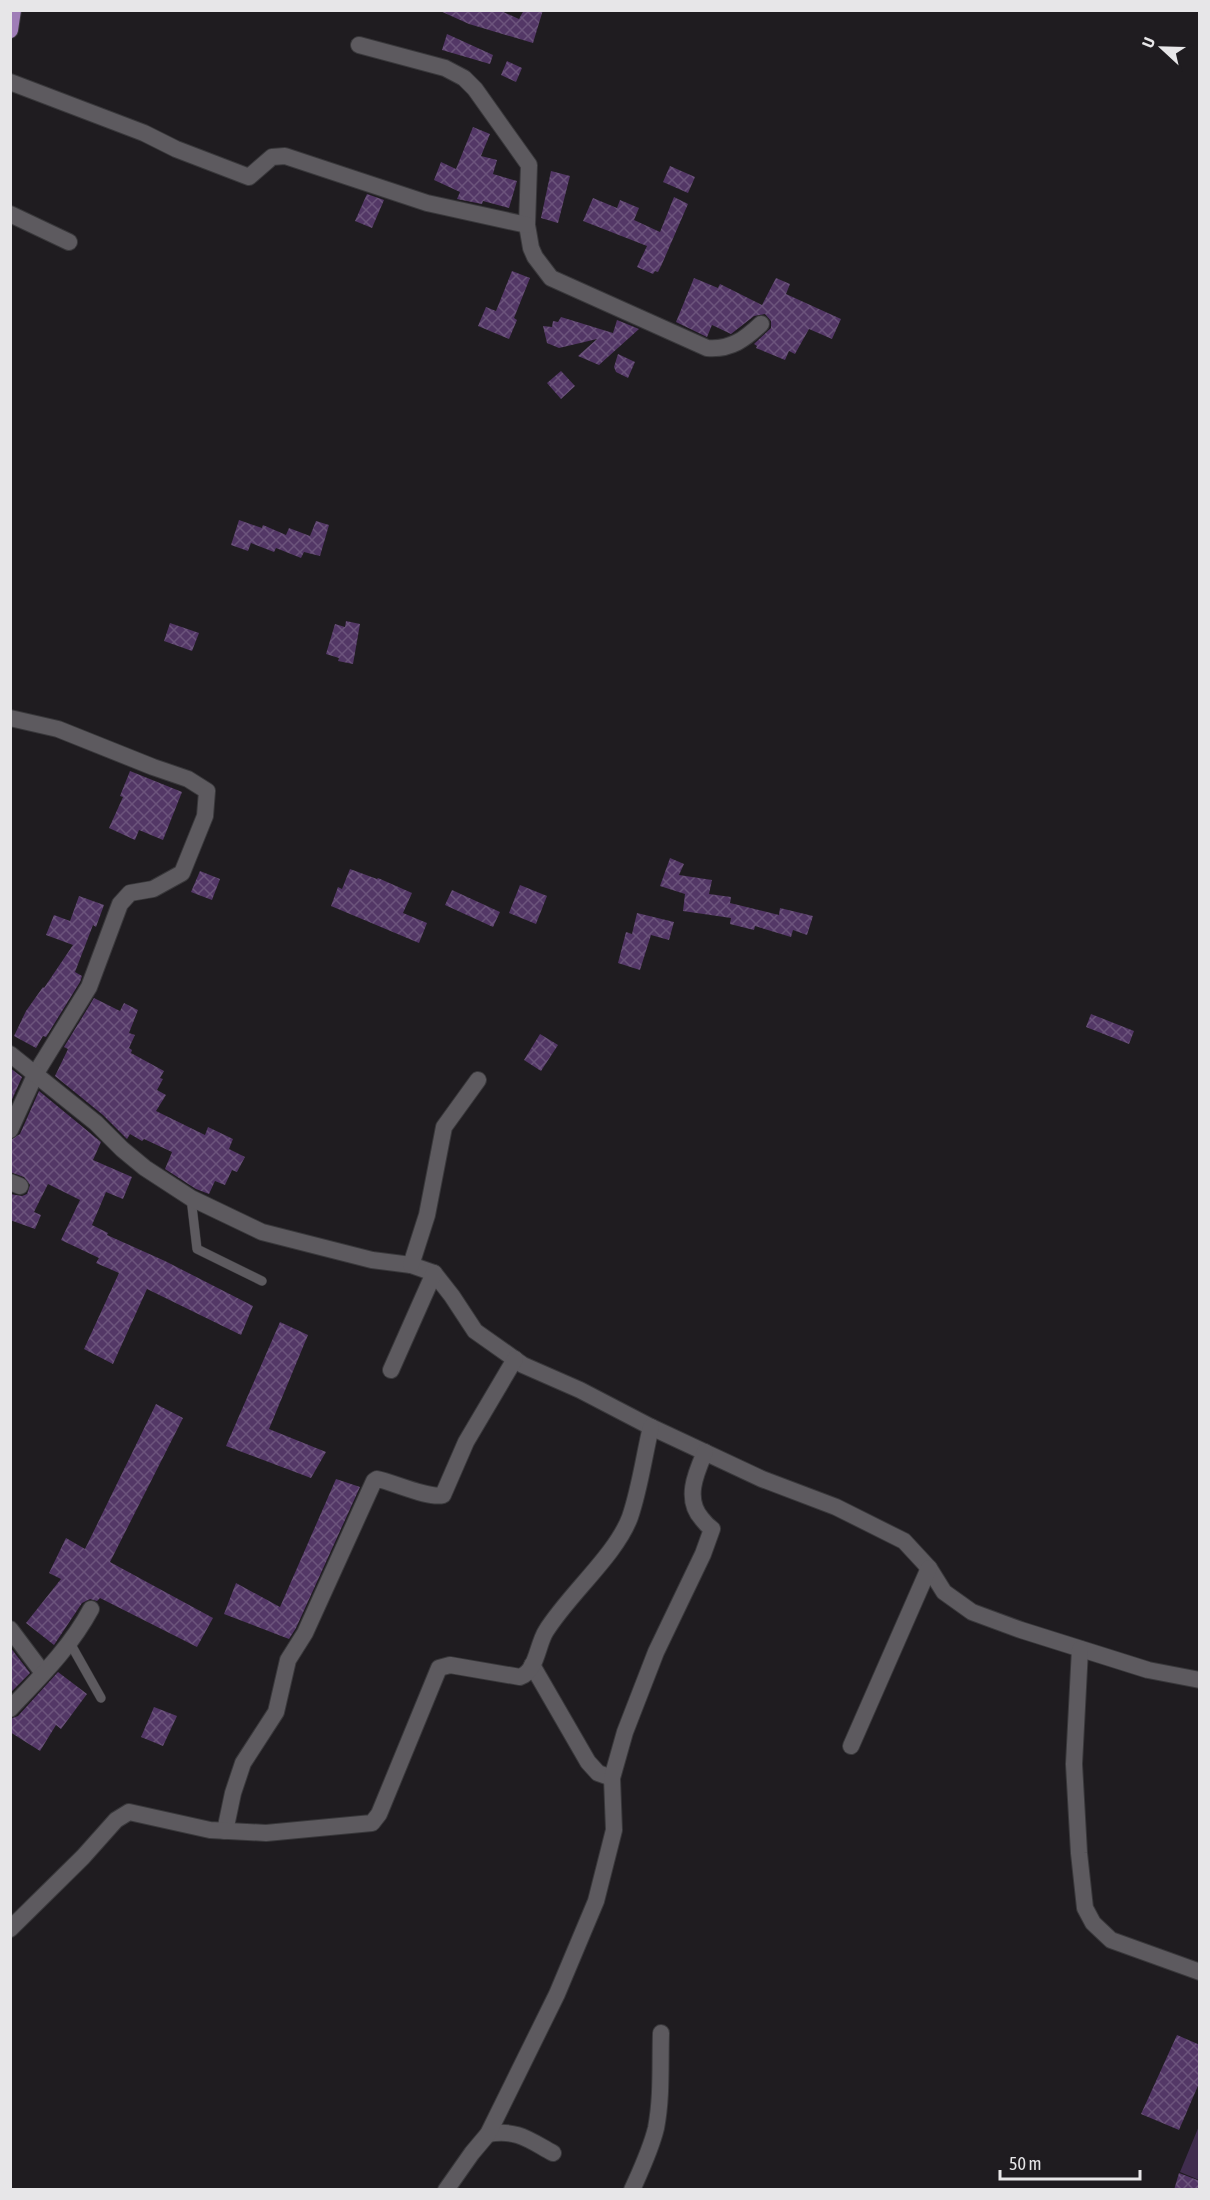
<svg xmlns="http://www.w3.org/2000/svg" width="1210" height="2200" viewBox="0 0 1210 2200" font-family="'Asap Condensed',sans-serif">
  <style>
    .pitch { fill: #402d4e }
    .building { fill: url(#building-cross-hatch) }
    .lines { fill: none; stroke-linecap: round; stroke-linejoin: round }
    .service-casing { stroke: #39383b; stroke-width: 10 }
    .minor-casing { stroke: #39383b; stroke-width: 18 }
    .primary-casing { stroke: #39383b; stroke-width: 18 }
    .service { stroke: #5d5a5f; stroke-width: 9 }
    .minor { stroke: #5d5a5f; stroke-width: 16 }
    .primary { stroke: #9f7db7; stroke-width: 16 }
  </style>
  <defs>
    <pattern id="building-cross-hatch" width="8" height="8" patternUnits="userSpaceOnUse" patternTransform="scale(1.5)"><rect width="8" height="8" fill="#533766"/><path d="M0 0l8 8M0 8l8-8" fill="none" stroke="#6c547c"/></pattern>
  </defs>
  <rect width="100%" height="100%" fill="#1f1c20"/>
  <path class="pitch" d="M1199,2126L1200,2180H1199L1180,2172Z"/>
  <g class="building">
    <path d="M438,10H499L519,19L524,10H543L533,43L469,24Z"/>
    <path d="M447,34L493,55L490,64L442,50Z"/>
    <path d="M507,61L522,68L516,82L501,75Z"/>
    <path d="M473,127L490,134L481,156L497,160L493,174L517,181L509,208L483,201L482,204L457,199L460,192L434,180L441,162L456,169Z"/>
    <path d="M670,166L695,177L688,193L663,182Z"/>
    <path d="M551,171L570,176L558,223L541,218Z"/>
    <path d="M367,194L384,200L372,228L355,221Z"/>
    <path d="M674,197L688,204L662,264L658,272L655,271L653,274L637,267L647,246L583,221L593,198L617,208L620,200L639,208L634,220L660,232Z"/>
    <path d="M512,271L530,278L514,318L517,320L509,339L478,326L486,307L496,311Z"/>
    <path d="M694,278L718,288L720,284L762,305L776,278L790,284L786,294L841,319L832,339L809,329L795,354L789,351L785,360L756,348L757,346L754,344L771,328V321L765,314L754,316L731,334L712,325L707,337L676,322Z"/>
    <path d="M561,317L613,333L617,320L639,329L599,365L578,356L597,339L559,348L547,343L543,326L552,327L553,321L558,322Z"/>
    <path d="M618,354L635,362L628,378L616,372L614,367Z"/>
    <path d="M561,371L575,386L561,399L547,383Z"/>
    <path d="M239,520L262,528L263,525L286,535L289,528L310,536L316,521L329,525L320,556L304,552L301,558L276,548L274,552L251,543L248,551L231,545Z"/>
    <path d="M346,621L360,624L353,664L338,661L339,658L326,654L335,624L345,627Z"/>
    <path d="M170,623L199,633L192,651L164,641Z"/>
    <path d="M130,771L182,792L163,840L139,830L135,840L109,828L123,797L120,796Z"/>
    <path d="M670,858L684,864L679,875L712,880L709,894L731,897L730,903L779,915L780,908L813,916L807,935L793,930L791,937L755,926L754,930L730,924L731,918L683,911L685,894L660,886Z"/>
    <path d="M350,869L377,879L378,878L412,893L403,913L427,923L419,943L331,906L338,887L342,889Z"/>
    <path d="M200,871L220,879L212,900L191,892Z"/>
    <path d="M520,885L547,896L536,924L509,913Z"/>
    <path d="M452,890L500,912L493,927L445,905Z"/>
    <path d="M79,896L104,905L96,927L93,925L75,972L82,976L80,982L46,1037L43,1036L36,1048L14,1036L26,1011L43,987L44,988L73,945L46,935L54,915L70,921Z"/>
    <path d="M637,913L674,922L669,940L651,935L640,970L618,963L626,932L632,934Z"/>
    <path d="M94,998L120,1011L124,1003L138,1010L129,1033L135,1035L129,1048L132,1050L131,1053L164,1071L160,1078L163,1079L157,1090L166,1095L156,1111L205,1135L208,1127L233,1139L229,1149L245,1157L237,1172L232,1170L225,1185L215,1181L209,1194L196,1189L165,1169L172,1152L144,1139L142,1141L130,1134L127,1139L103,1115L55,1076L68,1049L64,1047Z"/>
    <path d="M1091,1014L1134,1031L1129,1044L1086,1027Z"/>
    <path d="M540,1034L558,1045L541,1071L524,1060Z"/>
    <path d="M10,1068L22,1077L10,1104Z"/>
    <path d="M39,1091L101,1142L93,1160L132,1177L123,1199L106,1192L92,1225L108,1233L107,1235L165,1261L253,1306L241,1335L147,1289L113,1364L84,1349L119,1273L96,1263L99,1258L61,1240L80,1200L48,1184L34,1212L41,1215L35,1229L10,1220V1194L22,1196L27,1194L30,1185L24,1177L10,1172V1140L20,1134Z"/>
    <path d="M280,1322L308,1335L269,1429L326,1452L311,1478L226,1446Z"/>
    <path d="M156,1404L183,1418L110,1562L213,1618L197,1647L100,1598L97,1601L90,1599L82,1603L54,1645L26,1623L61,1579L49,1573L66,1538L85,1549Z"/>
    <path d="M336,1479L360,1487L296,1628L289,1639L224,1614L236,1583L280,1607Z"/>
    <path d="M10,1647L30,1673L10,1693Z"/>
    <path d="M58,1672L87,1694L61,1729L56,1725L40,1751L10,1732V1719L18,1716Z"/>
    <path d="M154,1707L177,1716L163,1746L141,1737Z"/>
    <path d="M1177,2035L1200,2045V2081L1179,2130L1141,2114Z"/>
    <path d="M1179,2173L1200,2181V2190H1174Z"/>
  </g>
  <g class="lines">
    <defs>
      <g id="service">
        <path d="M191,1198L197,1249L262,1281"/>
        <path d="M70,1643L101,1698"/>
      </g>
      <g id="minor">
        <path d="M359,45L445,68L464,78L475,89L529,165L527,225L531,248L535,257L551,278L707,348C731,350 745,339 761,324"/>
        <path d="M10,82L144,133L176,149L249,177L272,157L285,156L427,203L527,225"/>
        <path d="M10,214L69,242"/>
        <path d="M10,718L58,729L153,767L188,779L207,791L205,816L182,873L153,889L130,893L120,904L89,987L36,1073L10,1130"/>
        <path d="M10,1054L96,1123L122,1149L145,1168L191,1198L262,1232L372,1260L411,1265L434,1273L452,1296L475,1331L523,1365L580,1390L651,1427L762,1479L836,1507L904,1541L929,1568L944,1592L972,1612L1021,1630L1148,1670L1200,1680"/>
        <path d="M10,1182L20,1186"/>
        <path d="M411,1265L427,1215L444,1127L478,1080"/>
        <path d="M391,1370L434,1273"/>
        <path d="M10,1629L43,1673"/>
        <path d="M1080,1649L1074,1764L1079,1853L1085,1908L1093,1923L1111,1940L1200,1972"/>
        <path d="M532,1665L588,1762L598,1773L612,1778"/>
        <path d="M10,1709C40,1677 70,1648 91,1609"/>
        <path d="M851,1746L929,1568"/>
        <path d="M225,1831L233,1793L243,1763L276,1712L288,1660L305,1633L374,1481L377,1479C393,1482 429,1499 443,1495L466,1442L515,1359"/>
        <path d="M10,1929L83,1857L116,1820L129,1812L210,1830L266,1833L372,1823L379,1814L439,1668L450,1665L520,1677C537,1671 537,1645 546,1631C569,1594 616,1555 630,1517C640,1488 644,1456 651,1427"/>
        <path d="M488,2134C517,2129 529,2140 553,2153"/>
        <path d="M446,2190L472,2153L488,2134L557,1994L596,1901L614,1830L612,1778L625,1732L656,1652L703,1554L712,1529C708,1526 705,1523 702,1519C684,1499 696,1473 705,1452"/>
        <path d="M632,2190C641,2170 651,2149 656,2128C662,2097 660,2065 661,2033"/>
      </g>
      <path id="primary" d="M10,30L13,10"/>
    </defs>
    <use href="#service" class="service-casing"/>
    <use href="#minor" class="minor-casing"/>
    <use href="#primary" class="primary-casing"/>
    <use href="#service" class="service"/>
    <use href="#minor" class="minor"/>
    <use href="#primary" class="primary"/>
  </g>
  <rect width="1210" height="2200" fill="none" stroke="#e7e6e8" stroke-width="24"/>
  <g transform="translate(1162 48) rotate(292)" stroke="#1f1c20" stroke-width="4.5" paint-order="stroke">
  <path d="M0-4.5L10 22L0 15L-10 22Z" fill="#e7e6e8"/>
  <text y="-9" font-size="16" font-weight="bold" text-anchor="middle" fill="#e7e6e8">U</text>
  </g>
  <path d="M1000 2170v9h140v-9" fill="none" stroke="#e7e6e8" stroke-width="3"/>
  <text x="1009" y="2170" font-size="18" fill="#e7e6e8" stroke="#1f1c20" stroke-width="4.5" paint-order="stroke">50 m</text>
</svg>
